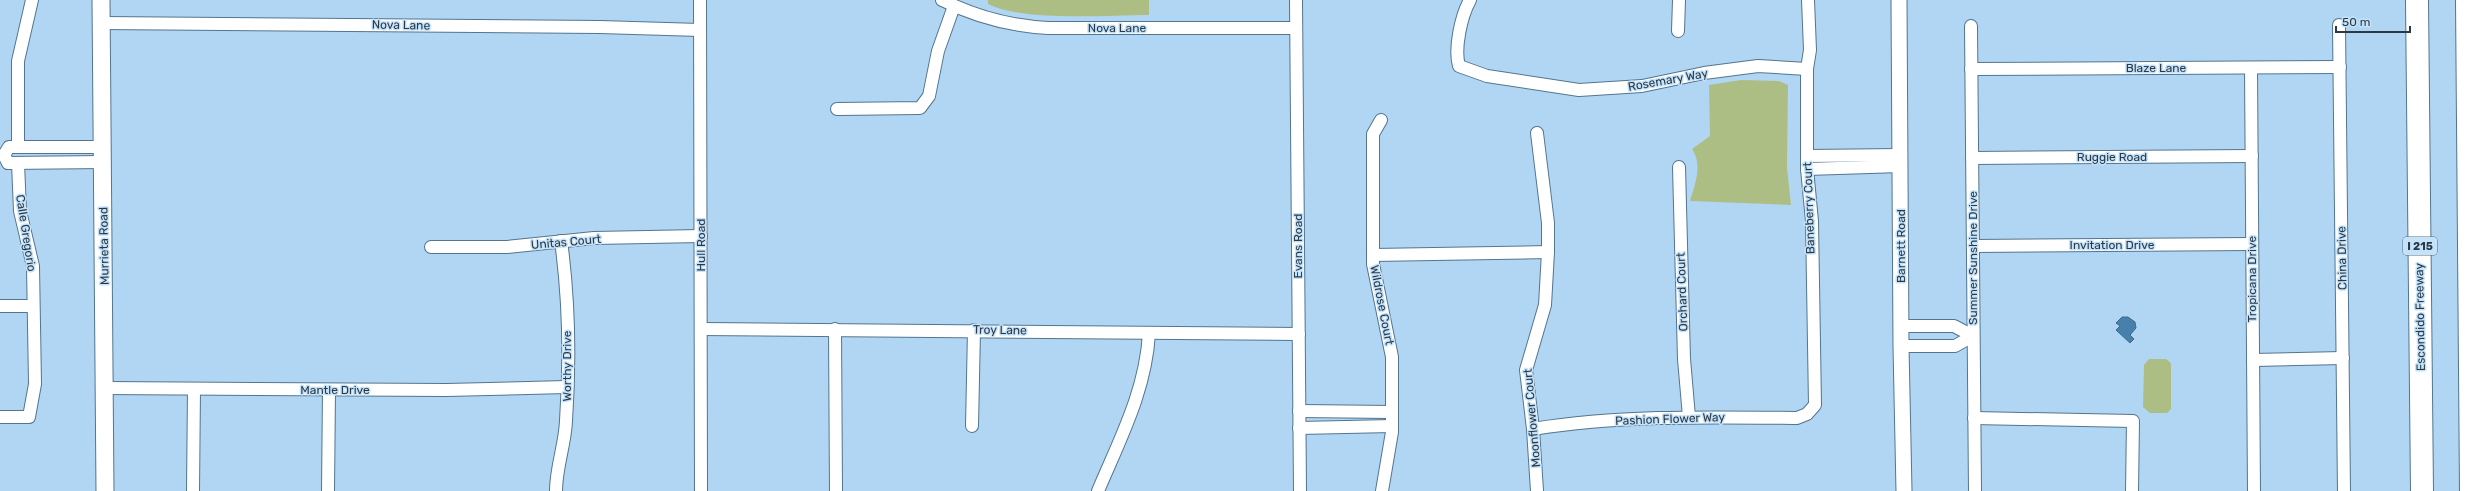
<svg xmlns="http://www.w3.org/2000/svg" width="2472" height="491" viewBox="0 0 2472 491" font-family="Rubik,sans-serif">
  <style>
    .green { fill: #adbe84 }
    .water { fill: #4780aa; stroke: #3e6b8c }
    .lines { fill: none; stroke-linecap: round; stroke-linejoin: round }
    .minor-casing { stroke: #53758f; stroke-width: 14 }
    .tertiary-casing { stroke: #53758f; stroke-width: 17 }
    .secondary-casing { stroke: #53758f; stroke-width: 19 }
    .motorway-casing { stroke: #53758f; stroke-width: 24 }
    .minor { stroke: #fff; stroke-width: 12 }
    .tertiary { stroke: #fff; stroke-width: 15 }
    .secondary { stroke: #fff; stroke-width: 17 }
    .motorway { stroke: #fff; stroke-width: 22 }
    .labels { text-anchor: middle; stroke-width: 3; stroke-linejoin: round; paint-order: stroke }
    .shield { fill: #c4e2fa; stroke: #586c7b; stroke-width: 1 }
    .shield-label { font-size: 11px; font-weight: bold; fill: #2a3945 }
    .street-label { font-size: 12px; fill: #2a3945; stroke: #c4e2fa }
  </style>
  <rect width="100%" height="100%" fill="#b1d6f3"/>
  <g class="green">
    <path d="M988,0H1149V15C1106,15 1024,22 988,4Z"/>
    <path d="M1741,80L1779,81L1788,85L1787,168L1791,205L1690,201C1695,184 1703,165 1692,149L1710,136L1709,85Z"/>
    <path d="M2149,359H2166L2171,363V409L2167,413H2150L2143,407L2144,365Z"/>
  </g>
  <path class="water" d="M2122,317H2128L2135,322L2136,328L2130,335L2134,339L2130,343L2116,330L2120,326L2116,323Z"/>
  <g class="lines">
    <defs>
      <g id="minor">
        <path d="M700,0L701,491"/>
        <path d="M942,0C976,17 1010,26 1048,28H1296"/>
        <path d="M1296,0L1300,491"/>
        <path d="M1470,0C1461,16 1454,49 1459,66L1487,76L1579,90L1642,86L1704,73L1758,66L1807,69"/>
        <path d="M101,23L600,27L700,30"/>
        <path d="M2339,25L2344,491"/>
        <path d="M1971,26L1975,491"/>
        <path d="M1678,31L1679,0"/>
        <path d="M2251,68L2254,491"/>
        <path d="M1971,69L2340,67"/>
        <path d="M837,109L920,108L929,96L938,51L954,6"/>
        <path d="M1381,120L1373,134V264L1392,357V432L1382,491"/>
        <path d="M1537,133L1548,223V252L1545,305L1526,370L1533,429L1537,491"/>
        <path d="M18,146V61L32,0"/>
        <path d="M103,147H9L4,155L8,163L103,162"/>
        <path d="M1807,156L1901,155"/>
        <path d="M1972,158L2252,156"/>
        <path d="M1679,167L1684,359L1689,417"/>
        <path d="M1807,169L1901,166"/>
        <path d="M1973,246L2252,244"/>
        <path d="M431,247H507L594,238L701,236"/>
        <path d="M1373,255L1548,252"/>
        <path d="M0,306H33"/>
        <path d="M1901,326H1954L1973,336"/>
        <path d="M701,329L1299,334"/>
        <path d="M835,329L836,491"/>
        <path d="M1901,346H1955L1973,336"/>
        <path d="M2253,360L2343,358"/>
        <path d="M103,388L447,390L567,387"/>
        <path d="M1299,411L1392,412"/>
        <path d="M0,417H29L35,384L33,266L20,211L18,163"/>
        <path d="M1974,418L2133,421L2132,491"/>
        <path d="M972,426L974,330"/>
        <path d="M1299,428L1392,426"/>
        <path d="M1533,429C1621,415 1709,417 1797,418L1807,414L1815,405L1812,221L1807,169V69L1810,50L1808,0"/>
        <path d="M193,491L194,389"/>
        <path d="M328,491L329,390"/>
        <path d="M556,491C556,467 565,445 566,421C570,362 569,300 561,241"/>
        <path d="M1098,491C1120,439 1146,390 1149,333"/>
      </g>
      <path id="tertiary" d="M1899,0L1901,346L1904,491"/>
      <path id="secondary" d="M101,0L105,491"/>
      <g id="motorway">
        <path d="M2417,0L2422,491"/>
        <path d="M2467,0L2471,491"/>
      </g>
    </defs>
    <use href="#minor" class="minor-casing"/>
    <use href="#tertiary" class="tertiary-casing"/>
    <use href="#secondary" class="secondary-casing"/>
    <use href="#motorway" class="motorway-casing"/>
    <use href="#minor" class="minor"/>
    <use href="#tertiary" class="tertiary"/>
    <use href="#secondary" class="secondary"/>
    <use href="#motorway" class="motorway"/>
  </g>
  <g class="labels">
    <rect class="shield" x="2403" y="237" width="34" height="18" rx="3"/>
    <g class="shield-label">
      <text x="2420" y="250">I 215</text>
    </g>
    <g class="street-label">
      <text transform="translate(401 25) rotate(1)" y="4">Nova Lane</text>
      <text x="1117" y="32">Nova Lane</text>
      <text x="2156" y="72">Blaze Lane</text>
      <text transform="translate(1668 80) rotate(-10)" y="4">Rosemary Way</text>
      <text x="2112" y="161">Ruggie Road</text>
      <text transform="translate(1809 208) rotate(-92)" y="4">Baneberry Court</text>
      <text transform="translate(26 233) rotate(81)" y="4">Calle Gregorio</text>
      <text transform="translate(566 242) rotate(-5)" y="4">Unitas Court</text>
      <text transform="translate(701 245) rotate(-90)" y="4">Hull Road</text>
      <text x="2112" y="249">Invitation Drive</text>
      <text transform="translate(104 246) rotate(-91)" y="4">Murrieta Road</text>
      <text transform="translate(1298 246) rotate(-90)" y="4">Evans Road</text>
      <text transform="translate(1901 246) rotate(-90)" y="4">Barnett Road</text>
      <text transform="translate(1973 258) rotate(-90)" y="4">Summer Sunshine Drive</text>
      <text transform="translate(2342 258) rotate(-91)" y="4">China Drive</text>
      <text transform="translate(2252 279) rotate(-90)" y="4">Tropicana Drive</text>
      <text transform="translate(1682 292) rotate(-92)" y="4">Orchard Court</text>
      <text transform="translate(1382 305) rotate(79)" y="4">Wildrose Court</text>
      <text transform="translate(2420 317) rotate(-91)" y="4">Escondido Freeway</text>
      <text transform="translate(1000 330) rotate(1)" y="4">Troy Lane</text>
      <text transform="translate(567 366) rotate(-90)" y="4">Worthy Drive</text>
      <text x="335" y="394">Mantle Drive</text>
      <text transform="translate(1532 418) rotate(-95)" y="4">Moonflower Court</text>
      <text transform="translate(1670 419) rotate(-2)" y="4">Pashion Flower Way</text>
    </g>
  </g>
  <path d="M2336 26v6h74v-6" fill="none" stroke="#2a3945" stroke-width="2"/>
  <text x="2342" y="26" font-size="12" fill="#2a3945" stroke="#c4e2fa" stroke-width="3" paint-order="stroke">50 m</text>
</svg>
